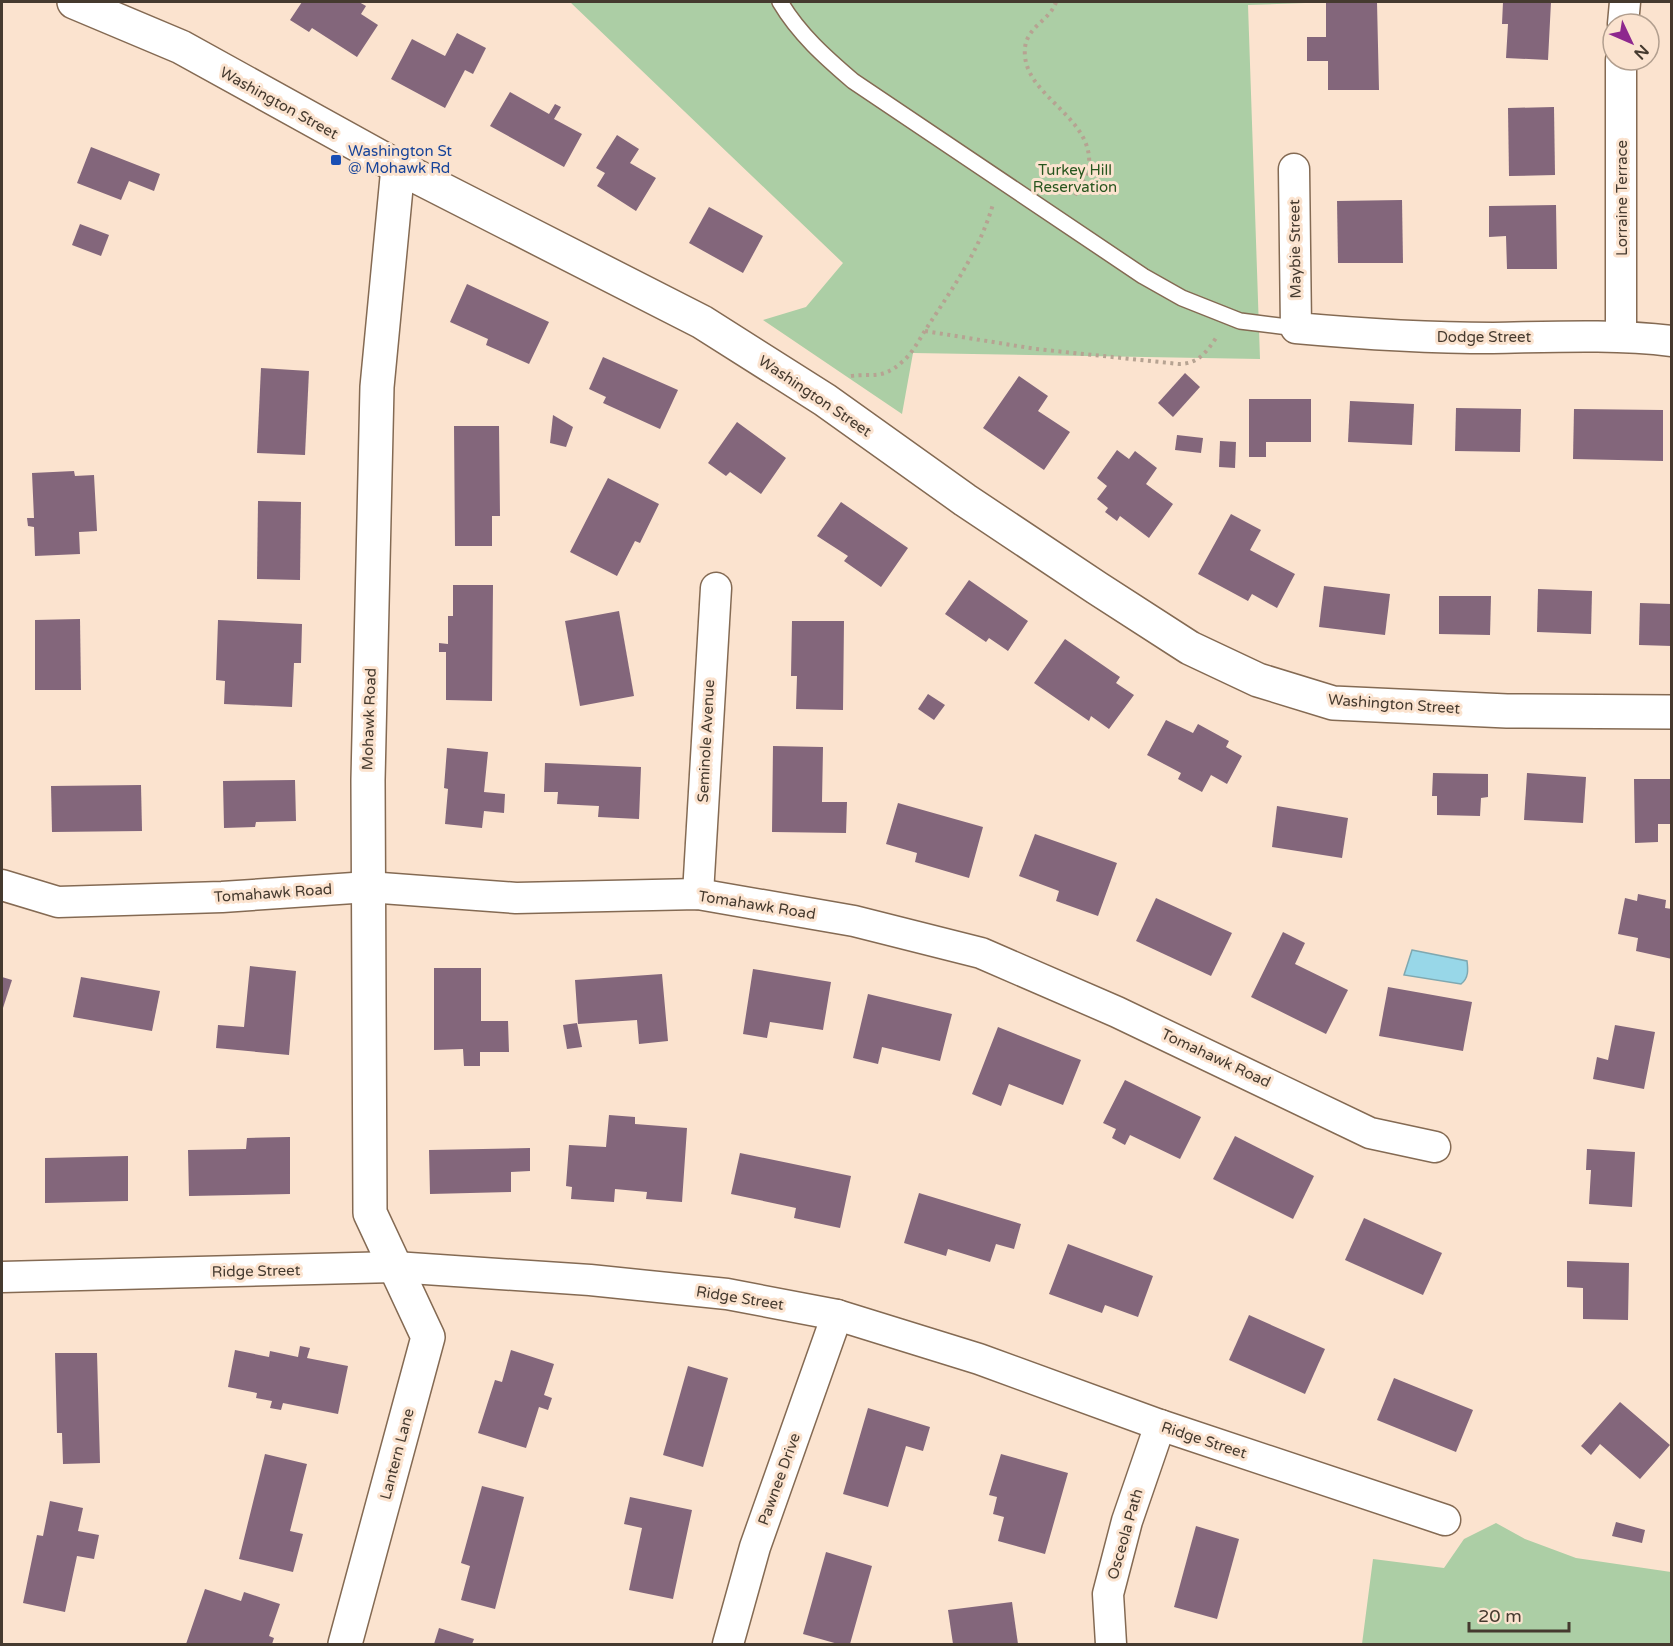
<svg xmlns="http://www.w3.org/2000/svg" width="1673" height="1646" viewBox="0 0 1673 1646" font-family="'Varela Round',sans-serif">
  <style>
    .green { fill: #accea5 }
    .water { fill: #98d7e8; stroke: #7fa8b0; stroke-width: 1.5 }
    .building { fill: #83667b }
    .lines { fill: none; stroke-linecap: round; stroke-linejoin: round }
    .service-casing { stroke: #846a53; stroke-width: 18 }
    .minor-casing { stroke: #846a53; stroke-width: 33 }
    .tertiary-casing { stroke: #846a53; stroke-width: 36 }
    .path { stroke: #b6a392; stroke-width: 4; stroke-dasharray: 3 4.5; stroke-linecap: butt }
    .service { stroke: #fff; stroke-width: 15 }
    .minor { stroke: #fff; stroke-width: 30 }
    .tertiary { stroke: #fff; stroke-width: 33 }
    .transit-dot { fill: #1a4fb4; stroke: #fbe3cf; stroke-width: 2 }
    .labels { text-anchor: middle; stroke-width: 6; stroke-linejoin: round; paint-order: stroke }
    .street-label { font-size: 15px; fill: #453a2f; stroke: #fbe3cf }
    .transit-label { font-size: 15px; fill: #164399; stroke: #fbe3cf; text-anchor: start }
    .park-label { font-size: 15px; fill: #28561f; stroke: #fbe3cf }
  </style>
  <rect width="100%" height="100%" fill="#fbe3cf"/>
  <g class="green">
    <path d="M570,2H1334L1248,5L1260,359L913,353L902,414L763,320L806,307L843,263Z"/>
    <path d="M1496,1523L1525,1539L1576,1558L1671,1572V1644H1362L1373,1559L1444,1568L1464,1539Z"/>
  </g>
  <path class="water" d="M1412,950L1467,961C1468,969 1469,978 1461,984L1404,975Z"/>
  <g class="building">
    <path d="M302,2H359L366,6L361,14L378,25L357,57L312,28L309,32L290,20Z"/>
    <path d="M1326,2H1377L1379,90H1328V61H1307V37H1326Z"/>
    <path d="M1503,2H1551L1548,60L1506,58L1508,24H1502Z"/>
    <path d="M457,33L486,48L473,74L465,70L445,108L391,79L412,39L445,56Z"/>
    <path d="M510,92L549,114L555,104L561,107L554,119L582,134L564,167L490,126Z"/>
    <path d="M1554,107L1555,175L1509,176L1508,108Z"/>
    <path d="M617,135L639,149L630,163L656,178L636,211L597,186L605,173L596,168Z"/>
    <path d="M91,147L160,174L154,191L129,181L121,200L77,183Z"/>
    <path d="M1402,200L1403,263H1338L1337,201Z"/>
    <path d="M1556,205L1557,269H1507L1506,236L1489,237V206Z"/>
    <path d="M709,207L763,236L743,273L689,243Z"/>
    <path d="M80,224L109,235L101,256L72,245Z"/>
    <path d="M467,284L549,322L529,364L486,345L488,339L450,322Z"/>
    <path d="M603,357L678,390L660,429L603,403L606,397L589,389Z"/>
    <path d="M261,368L309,371L305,455L257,453Z"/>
    <path d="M1185,373L1200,387L1173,417L1158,403Z"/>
    <path d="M1019,376L1048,396L1038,411L1070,432L1044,470L983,428Z"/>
    <path d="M1249,399H1311V442H1266V457H1249Z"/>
    <path d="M1350,401L1414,404L1412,445L1348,442Z"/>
    <path d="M1456,408L1521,409L1520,452L1455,451Z"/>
    <path d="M1574,409L1663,410V461L1573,459Z"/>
    <path d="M553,415L573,427L566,447L550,443Z"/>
    <path d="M737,422L786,458L761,494L730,472L726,476L708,463Z"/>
    <path d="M454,426H499L500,516H492V546H455Z"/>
    <path d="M1177,435L1203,438L1201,453L1175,450Z"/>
    <path d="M1220,441L1236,442L1235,468L1219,467Z"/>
    <path d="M1117,450L1129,459L1135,451L1157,468L1146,484L1173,504L1149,538L1120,516L1117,521L1105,512L1108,508L1097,499L1107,486L1097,478Z"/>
    <path d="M74,471L75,476L94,475L97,531L79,532L80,554L35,556L34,527L28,526L27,518H34L32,473Z"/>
    <path d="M608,478L659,504L640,543L635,541L617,576L570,552Z"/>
    <path d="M258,501L301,502L300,580L257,579Z"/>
    <path d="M841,502L908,548L881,587L844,561L848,556L817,536Z"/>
    <path d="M1231,514L1261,530L1250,550L1295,574L1277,608L1252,594L1248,601L1198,574Z"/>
    <path d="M969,580L1028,621L1008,651L989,638L986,642L945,614Z"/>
    <path d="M453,585H493L492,701L446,700V652H439V643L448,644V616H453Z"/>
    <path d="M1324,586L1390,594L1385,635L1319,627Z"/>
    <path d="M1538,589L1592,591L1591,634L1537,632Z"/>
    <path d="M1439,596H1491L1490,635L1439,634Z"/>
    <path d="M1640,603L1672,604V646L1639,645Z"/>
    <path d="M619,611L634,696L580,706L565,621Z"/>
    <path d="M80,619L81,690H35V620Z"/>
    <path d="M218,620L302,624L301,663H294L292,707L224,704L225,681L216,680Z"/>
    <path d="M792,621H844L843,710L796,709L797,676H791Z"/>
    <path d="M1065,639L1120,677L1116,683L1134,695L1109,729L1091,716L1089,721L1034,683Z"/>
    <path d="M928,694L945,705L934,720L918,709Z"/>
    <path d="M1166,720L1193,733L1198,724L1229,741L1226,747L1242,756L1227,784L1211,775L1202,792L1178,779L1181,773L1147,755Z"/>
    <path d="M773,746L823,747L822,802H847L846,833L772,832Z"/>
    <path d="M447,748L488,752L484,792L505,794L504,813L484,811L482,828L445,824L448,789L444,788Z"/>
    <path d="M545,763L641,767L639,819L598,817L599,806L557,804L558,792H544Z"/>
    <path d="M1433,773L1488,774V797L1481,798L1480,816L1437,815V796H1432Z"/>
    <path d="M1527,773L1586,777L1583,823L1524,820Z"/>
    <path d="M1634,779H1672V824H1658V842L1635,843Z"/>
    <path d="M295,780L296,821L256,822L255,827L224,828L223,781Z"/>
    <path d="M141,785L142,831L52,832L51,786Z"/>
    <path d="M898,803L983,827L969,878L915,862L917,853L886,844Z"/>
    <path d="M1277,806L1348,818L1342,858L1272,847Z"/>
    <path d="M1035,834L1117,863L1098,916L1056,901L1059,891L1019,876Z"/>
    <path d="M1638,894L1666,900L1665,908L1672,909V959L1636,951L1638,938L1618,934L1625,898L1637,901Z"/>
    <path d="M1156,898L1232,933L1211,976L1136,941Z"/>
    <path d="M1283,932L1305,943L1295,964L1348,990L1326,1034L1251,997Z"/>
    <path d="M250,966L296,971L289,1055L216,1048L218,1025L244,1027Z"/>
    <path d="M434,968H481V1021H508L509,1052H480V1066H464L463,1049L434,1050Z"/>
    <path d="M753,969L831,982L823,1030L770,1022L767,1038L743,1034Z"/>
    <path d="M662,974L668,1041L639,1044L637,1020L578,1024L575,980Z"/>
    <path d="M2,977L12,980L2,1011Z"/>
    <path d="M81,977L160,991L152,1031L73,1017Z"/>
    <path d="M1388,987L1472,1002L1463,1051L1379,1036Z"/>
    <path d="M868,994L952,1014L940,1061L882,1047L878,1064L853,1058Z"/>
    <path d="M577,1023L582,1047L567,1049L563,1025Z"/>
    <path d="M1615,1025L1655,1032L1644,1089L1593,1079L1597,1057L1608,1060Z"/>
    <path d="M998,1027L1081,1060L1063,1105L1009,1084L1001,1106L972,1094Z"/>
    <path d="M1125,1080L1201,1117L1180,1159L1130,1135L1125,1145L1112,1138L1116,1129L1103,1123Z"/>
    <path d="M609,1115L635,1117V1124L687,1128L682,1202L646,1199L647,1192L615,1189L614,1202L571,1199L572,1187L566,1186L569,1145L606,1147Z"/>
    <path d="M1235,1136L1314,1176L1293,1219L1213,1179Z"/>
    <path d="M290,1137V1194L189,1196L188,1150L246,1149L247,1138Z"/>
    <path d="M530,1148V1171L511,1172V1192L430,1194L429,1150Z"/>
    <path d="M1587,1149L1635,1152L1632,1207L1589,1204L1591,1170H1586Z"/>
    <path d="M740,1153L851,1176L840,1228L794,1218L796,1208L731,1194Z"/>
    <path d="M128,1156V1201L45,1203V1158Z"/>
    <path d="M919,1193L1021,1224L1014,1249L996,1244L990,1262L948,1249L946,1256L904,1243Z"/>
    <path d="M1364,1218L1442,1253L1423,1295L1345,1260Z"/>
    <path d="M1068,1244L1153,1276L1138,1317L1105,1305L1102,1313L1049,1294Z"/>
    <path d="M1567,1261L1629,1263L1628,1320L1583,1319V1288L1567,1287Z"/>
    <path d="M1249,1315L1325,1349L1305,1394L1229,1360Z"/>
    <path d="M300,1346L310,1348L307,1358L348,1366L338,1414L283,1403L281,1410L270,1408L272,1401L256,1398L257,1393L228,1387L235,1350L269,1357L270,1351L298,1357Z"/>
    <path d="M511,1350L554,1364L544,1395L552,1398L548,1410L539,1407L526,1448L478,1433L495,1380L502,1382Z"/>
    <path d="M55,1353H97L100,1463L63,1464L62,1433H57Z"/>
    <path d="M688,1366L728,1378L703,1467L663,1455Z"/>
    <path d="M1394,1378L1473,1410L1456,1452L1377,1420Z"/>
    <path d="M1620,1402L1670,1445L1640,1479L1600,1444L1591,1455L1581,1446Z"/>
    <path d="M868,1408L930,1427L923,1451L906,1446L888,1507L843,1494Z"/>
    <path d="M265,1454L307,1464L290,1531L303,1534L293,1572L239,1559Z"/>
    <path d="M1001,1454L1068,1473L1045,1554L998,1541L1004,1517L993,1514L997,1497L989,1495Z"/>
    <path d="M482,1486L524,1497L495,1609L461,1600L470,1566L461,1563Z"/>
    <path d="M630,1497L692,1510L673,1599L629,1590L642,1528L624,1524Z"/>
    <path d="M50,1501L83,1508L78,1531L99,1535L94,1559L77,1556L65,1612L23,1603L37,1535L43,1536Z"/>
    <path d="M1616,1522L1645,1530L1642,1543L1612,1536Z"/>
    <path d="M1196,1526L1239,1539L1217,1619L1174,1607Z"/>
    <path d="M826,1552L872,1566L850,1644H838L803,1634Z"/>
    <path d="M205,1589L241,1601L244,1592L280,1604L269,1636L274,1638L272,1644H186Z"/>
    <path d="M1012,1602L1018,1644H953L948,1610Z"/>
    <path d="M439,1628L474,1639L472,1644H434Z"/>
  </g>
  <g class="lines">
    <defs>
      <path id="service" d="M780,2C799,34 825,57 853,81L1143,276L1182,298L1240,321L1296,328"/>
      <g id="minor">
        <path d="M1623,24L1625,2"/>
        <path d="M1621,60V335"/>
        <path d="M1294,169L1296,328C1362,334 1427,338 1493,338C1554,337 1611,334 1672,341"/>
        <path d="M2,885L58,902L222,897L368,887L516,898L698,894L854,921L981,953L1117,1012L1370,1133L1435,1147"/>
        <path d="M698,894L716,588"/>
        <path d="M2,1277L395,1267L590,1280L727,1294L837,1315L979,1359L1160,1425L1445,1520"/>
        <path d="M728,1644L755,1547L837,1315"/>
        <path d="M1111,1644L1108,1594L1127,1521L1160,1425"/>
      </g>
      <g id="tertiary">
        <path d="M74,2L181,47L398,167L702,322L825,400L965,500L1097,588L1190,648L1258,680L1333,703L1507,711L1672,712"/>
        <path d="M345,1644L428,1337L370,1213L368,780L377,387L398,167"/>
      </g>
    </defs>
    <use href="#service" class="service-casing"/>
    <use href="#minor" class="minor-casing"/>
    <use href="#tertiary" class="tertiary-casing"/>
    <g class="path">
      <path d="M1056,2C1049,23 1022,27 1025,56C1028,97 1093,118 1089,165C1088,175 1078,189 1073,199"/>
      <path d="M925,331L1036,349L1179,364C1197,364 1206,353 1216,338"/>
      <path d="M851,376C872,373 882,380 902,362C912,354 919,340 926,329C952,289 980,250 993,204"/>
    </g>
    <use href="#service" class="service"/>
    <use href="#minor" class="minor"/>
    <use href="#tertiary" class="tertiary"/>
  </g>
  <rect class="transit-dot" x="330" y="154" width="12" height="12" rx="3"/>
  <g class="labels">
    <g class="street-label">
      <text transform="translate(279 103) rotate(29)" y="5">Washington Street</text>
      <text transform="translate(1622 198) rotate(-90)" y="5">Lorraine Terrace</text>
      <text transform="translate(1295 249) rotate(-91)" y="5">Maybie Street</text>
      <text x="1484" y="342">Dodge Street</text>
      <text transform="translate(815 396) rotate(34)" y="5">Washington Street</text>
      <text transform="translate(1394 704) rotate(4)" y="5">Washington Street</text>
      <text transform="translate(369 719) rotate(-88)" y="5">Mohawk Road</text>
      <text transform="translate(706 741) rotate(-87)" y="5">Seminole Avenue</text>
      <text transform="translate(273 893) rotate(-4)" y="5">Tomahawk Road</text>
      <text transform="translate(757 905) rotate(9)" y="5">Tomahawk Road</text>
      <text transform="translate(1216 1058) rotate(25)" y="5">Tomahawk Road</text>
      <text transform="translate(256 1271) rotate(-1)" y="5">Ridge Street</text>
      <text transform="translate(740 1298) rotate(9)" y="5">Ridge Street</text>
      <text transform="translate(1204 1440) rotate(18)" y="5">Ridge Street</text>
      <text transform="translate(397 1454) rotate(-75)" y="5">Lantern Lane</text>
      <text transform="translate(779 1479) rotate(-70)" y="5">Pawnee Drive</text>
      <text transform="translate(1125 1534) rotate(-74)" y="5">Osceola Path</text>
    </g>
    <g class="transit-label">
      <text x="348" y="156">Washington St<tspan x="348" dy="17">@ Mohawk Rd</tspan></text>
    </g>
    <g class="park-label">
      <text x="1075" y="175">Turkey Hill<tspan x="1075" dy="17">Reservation</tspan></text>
    </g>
  </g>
  <rect width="1673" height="1646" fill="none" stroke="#453a2f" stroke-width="6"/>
  <g transform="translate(1631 42) rotate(134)"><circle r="28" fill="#fbe3cf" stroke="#b29f8f" stroke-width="1.5"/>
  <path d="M0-4.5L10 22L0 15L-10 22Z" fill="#8e288e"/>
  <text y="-9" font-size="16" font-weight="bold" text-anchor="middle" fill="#453a2f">N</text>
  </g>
  <path d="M1469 1622v9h100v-9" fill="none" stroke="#453a2f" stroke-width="3"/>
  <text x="1478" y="1622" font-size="18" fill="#453a2f" stroke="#fbe3cf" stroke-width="4.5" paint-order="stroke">20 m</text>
</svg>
